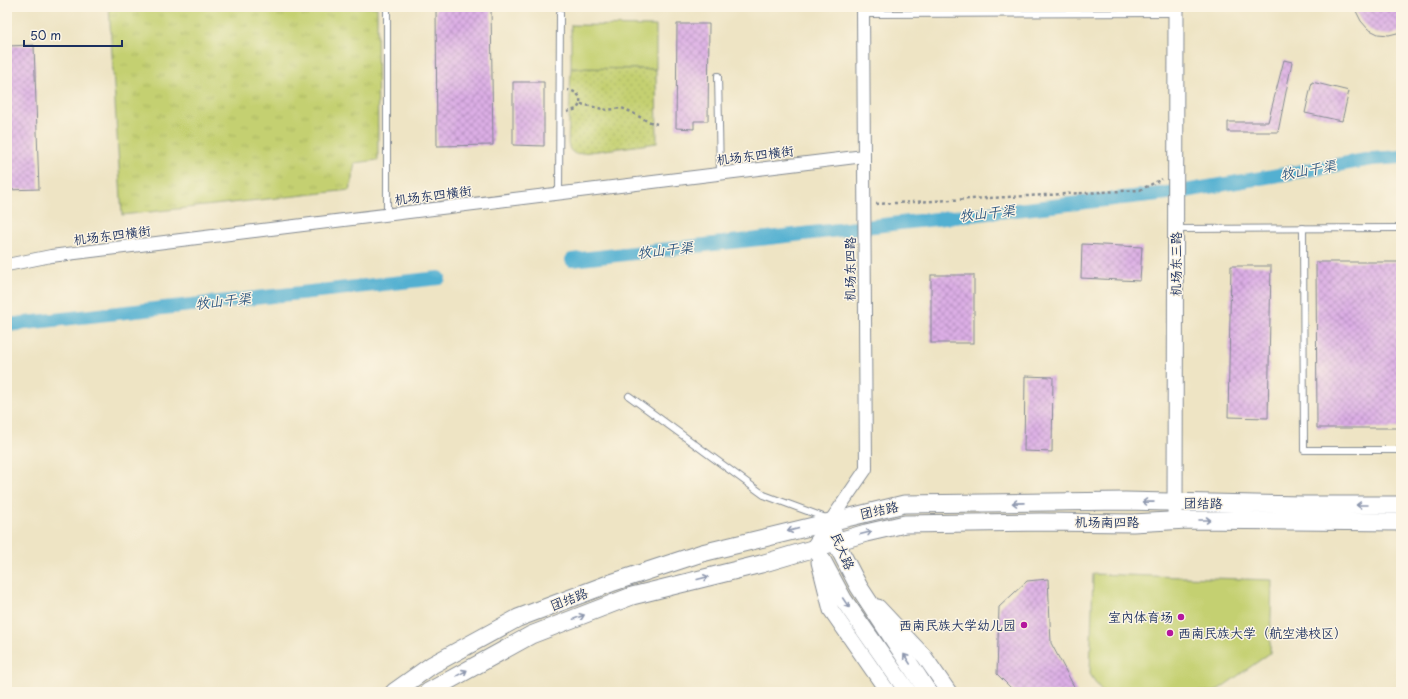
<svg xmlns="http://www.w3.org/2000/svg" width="1408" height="699" viewBox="0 0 1408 699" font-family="'Playpen Sans','LXGW WenKai TC',sans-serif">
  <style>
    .grass { fill: url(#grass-tufts); stroke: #708068 }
    .garden { fill: url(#garden-dots); stroke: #708068 }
    .pitch { fill: #c4d071; stroke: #708068 }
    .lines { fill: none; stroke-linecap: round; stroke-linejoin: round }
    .canal { stroke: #52b0d1; stroke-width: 14 }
    .building { fill: url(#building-cross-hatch) }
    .service-casing { stroke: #848a91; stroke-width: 8 }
    .minor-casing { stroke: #848a91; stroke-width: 14 }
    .tertiary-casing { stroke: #848a91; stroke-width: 17 }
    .secondary-casing { stroke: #848a91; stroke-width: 19 }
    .path { stroke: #848a91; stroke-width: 2.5; stroke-dasharray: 3 3; stroke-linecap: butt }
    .service { stroke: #fff; stroke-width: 6 }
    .minor { stroke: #fff; stroke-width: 12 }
    .tertiary { stroke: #fff; stroke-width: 15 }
    .secondary { stroke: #fff; stroke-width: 17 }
    .oneway { stroke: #8d97ae }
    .poi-dot { fill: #b5179e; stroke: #fcf5e5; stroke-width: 1.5 }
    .labels { text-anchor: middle; stroke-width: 3; stroke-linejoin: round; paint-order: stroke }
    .street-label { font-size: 13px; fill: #1b2f5e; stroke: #fcf5e5 }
    .poi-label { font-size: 13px; fill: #1b2f5e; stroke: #fcf5e5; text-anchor: end }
    .water-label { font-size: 14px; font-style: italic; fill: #2c5680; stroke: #fcf5e5 }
  </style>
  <defs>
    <pattern id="grass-tufts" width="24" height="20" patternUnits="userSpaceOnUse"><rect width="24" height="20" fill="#c4d071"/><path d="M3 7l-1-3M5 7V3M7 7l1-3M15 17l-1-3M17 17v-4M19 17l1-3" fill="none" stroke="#a8b364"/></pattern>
    <pattern id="garden-dots" width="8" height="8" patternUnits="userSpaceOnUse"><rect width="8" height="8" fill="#c4d071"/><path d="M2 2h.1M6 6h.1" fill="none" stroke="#a8b364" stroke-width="1.8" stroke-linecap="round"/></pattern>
    <pattern id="building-cross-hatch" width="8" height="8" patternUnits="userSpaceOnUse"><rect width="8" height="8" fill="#dcaee5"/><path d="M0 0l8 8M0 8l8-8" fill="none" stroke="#b28ebd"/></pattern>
  </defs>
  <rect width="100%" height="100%" fill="#fcf5e5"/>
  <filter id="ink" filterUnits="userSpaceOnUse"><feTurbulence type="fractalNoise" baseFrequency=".025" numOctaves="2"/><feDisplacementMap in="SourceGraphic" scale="8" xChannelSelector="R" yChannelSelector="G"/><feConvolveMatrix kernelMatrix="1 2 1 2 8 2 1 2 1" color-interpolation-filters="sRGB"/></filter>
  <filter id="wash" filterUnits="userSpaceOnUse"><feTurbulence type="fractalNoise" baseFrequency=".012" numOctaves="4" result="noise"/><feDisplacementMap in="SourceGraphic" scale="16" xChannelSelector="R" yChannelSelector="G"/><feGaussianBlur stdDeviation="0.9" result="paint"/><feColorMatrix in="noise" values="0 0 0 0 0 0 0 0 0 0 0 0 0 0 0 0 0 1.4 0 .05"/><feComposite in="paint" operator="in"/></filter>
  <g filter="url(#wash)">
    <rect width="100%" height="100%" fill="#eee4c4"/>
    <path class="grass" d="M109,7H377L378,160L355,163L350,190L122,215Z"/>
    <path class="garden" d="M571,68L656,69L657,143L575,154L570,150L568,144Z"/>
    <g class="pitch">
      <path d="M571,25L656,26V69L571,68Z"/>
      <path d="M1093,574L1272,580L1270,653L1215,692H1102L1090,674Z"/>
    </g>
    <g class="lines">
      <g class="canal">
        <path d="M572,260L1185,191L1372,159L1401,157"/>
        <path d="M7,325L439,278"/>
      </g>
    </g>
    <g id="blocks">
      <g class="building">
        <path d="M436,7H491L493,145L437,146Z"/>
        <path d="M1354,7H1401V32L1389,35L1378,34L1368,29L1361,21Z"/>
        <path d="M677,24H709L708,121H694V129L676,128Z"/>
        <path d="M34,45L39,189L7,190V46Z"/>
        <path d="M1284,60L1292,62L1278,132H1228V122H1268Z"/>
        <path d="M513,82H544V146L513,145Z"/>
        <path d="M1312,82L1349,91L1342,121L1305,113Z"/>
        <path d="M1082,244L1142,247L1140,281L1081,278Z"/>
        <path d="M1316,262H1401V428H1317Z"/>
        <path d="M1231,266H1271L1268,418L1228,417Z"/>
        <rect x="931" y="275" width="43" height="68"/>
        <path d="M1025,376L1053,377L1052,452L1024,451Z"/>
        <path d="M1048,579L1051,643L1077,692H1015L997,674L999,607L1027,581Z"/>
      </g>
    </g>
  </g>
  <g filter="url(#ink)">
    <use href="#blocks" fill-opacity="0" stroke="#848a91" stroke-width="1"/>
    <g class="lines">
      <defs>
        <g id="service">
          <path d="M863,14L1176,13"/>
          <path d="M718,76L720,173"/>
          <path d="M559,194L560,13"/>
          <path d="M387,215V7"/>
          <path d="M1303,228L1304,450H1401"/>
          <path d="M1176,229L1401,228"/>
          <path d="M629,396L764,495L826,518"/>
        </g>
        <g id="minor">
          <path d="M7,265L51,256L864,156"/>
          <path d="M831,520L866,469L863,7"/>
        </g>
        <g id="tertiary">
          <path d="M1175,521L1176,7"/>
          <path d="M819,562L831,610L888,692"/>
          <path d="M878,607L924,656L949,692"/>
        </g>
        <g id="secondary">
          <path d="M833,531L835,541L859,587L928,692"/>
          <path d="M821,538L815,547L843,599L908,692"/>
          <path d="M394,692L432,665L518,618L611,583L702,553L904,504L1125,501L1302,505H1401"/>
          <path d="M428,692L531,635L632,596L761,564L866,533L905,524L1041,522L1133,523L1187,520L1401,522"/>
        </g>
      </defs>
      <use href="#service" class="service-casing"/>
      <use href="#minor" class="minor-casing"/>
      <use href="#tertiary" class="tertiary-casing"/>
      <use href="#secondary" class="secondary-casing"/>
      <g class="path">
        <path d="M581,104L607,110L622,108L631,112L647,121L657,124"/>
        <path d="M567,112L577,109C584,99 579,92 568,90"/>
        <path d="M876,204L1140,190L1162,179"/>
      </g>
      <use href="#service" class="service"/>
      <use href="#minor" class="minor"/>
      <use href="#tertiary" class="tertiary"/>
      <use href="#secondary" class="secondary"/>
    </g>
    <defs><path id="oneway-shaft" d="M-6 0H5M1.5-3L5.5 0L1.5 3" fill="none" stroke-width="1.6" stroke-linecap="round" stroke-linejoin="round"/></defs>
    <g class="oneway">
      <use href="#oneway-shaft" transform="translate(1148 502) rotate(-179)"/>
      <use href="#oneway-shaft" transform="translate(1018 503) rotate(179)"/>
      <use href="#oneway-shaft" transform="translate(1362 505) rotate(180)"/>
      <use href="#oneway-shaft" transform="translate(1205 520)"/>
      <use href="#oneway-shaft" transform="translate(793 530) rotate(166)"/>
      <use href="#oneway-shaft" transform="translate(866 533) rotate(-14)"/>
      <use href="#oneway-shaft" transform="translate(703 578) rotate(-14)"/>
      <use href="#oneway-shaft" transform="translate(846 603) rotate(56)"/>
      <use href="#oneway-shaft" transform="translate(579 617) rotate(-21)"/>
      <use href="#oneway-shaft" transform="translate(907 659) rotate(-123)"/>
      <use href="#oneway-shaft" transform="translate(462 673) rotate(-29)"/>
    </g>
  </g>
  <g class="poi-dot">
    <circle cx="1181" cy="617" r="4"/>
    <circle cx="1024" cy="625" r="4"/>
    <circle cx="1170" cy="633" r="4"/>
  </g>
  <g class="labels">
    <g class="street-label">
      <text transform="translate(755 155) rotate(-7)" y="5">机场东四横街</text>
      <text transform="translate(433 195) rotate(-7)" y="5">机场东四横街</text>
      <text transform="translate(112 235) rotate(-7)" y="5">机场东四横街</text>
      <text transform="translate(1176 264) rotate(-90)" y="5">机场东三路</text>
      <text transform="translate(850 269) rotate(-90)" y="5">机场东四路</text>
      <text transform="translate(1203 503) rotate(1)" y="5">团结路</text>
      <text transform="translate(879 510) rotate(-12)" y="5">团结路</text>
      <text x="1107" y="527">机场南四路</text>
      <text transform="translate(843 551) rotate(67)" y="5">民大路</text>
      <text transform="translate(569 599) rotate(-21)" y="5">团结路</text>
    </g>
    <g class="poi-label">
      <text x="1173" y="622">室内体育场</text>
      <text x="1016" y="630">西南民族大学幼儿园</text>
      <text x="1178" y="638" text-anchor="start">西南民族大学（航空港校区）</text>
    </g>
    <g class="water-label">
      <text transform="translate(1308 170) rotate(-10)" y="5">牧山干渠</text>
      <text transform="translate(987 213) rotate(-6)" y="5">牧山干渠</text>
      <text transform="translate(665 250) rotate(-6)" y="5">牧山干渠</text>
      <text transform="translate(223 301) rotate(-6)" y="5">牧山干渠</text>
    </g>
  </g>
  <rect width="1408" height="699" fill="none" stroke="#fcf5e5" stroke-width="24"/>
  <path d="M24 40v6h98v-6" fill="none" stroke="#1b2f5e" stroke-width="2"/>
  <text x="30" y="40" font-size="12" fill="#1b2f5e" stroke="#fcf5e5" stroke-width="3" paint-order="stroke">50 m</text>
</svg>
